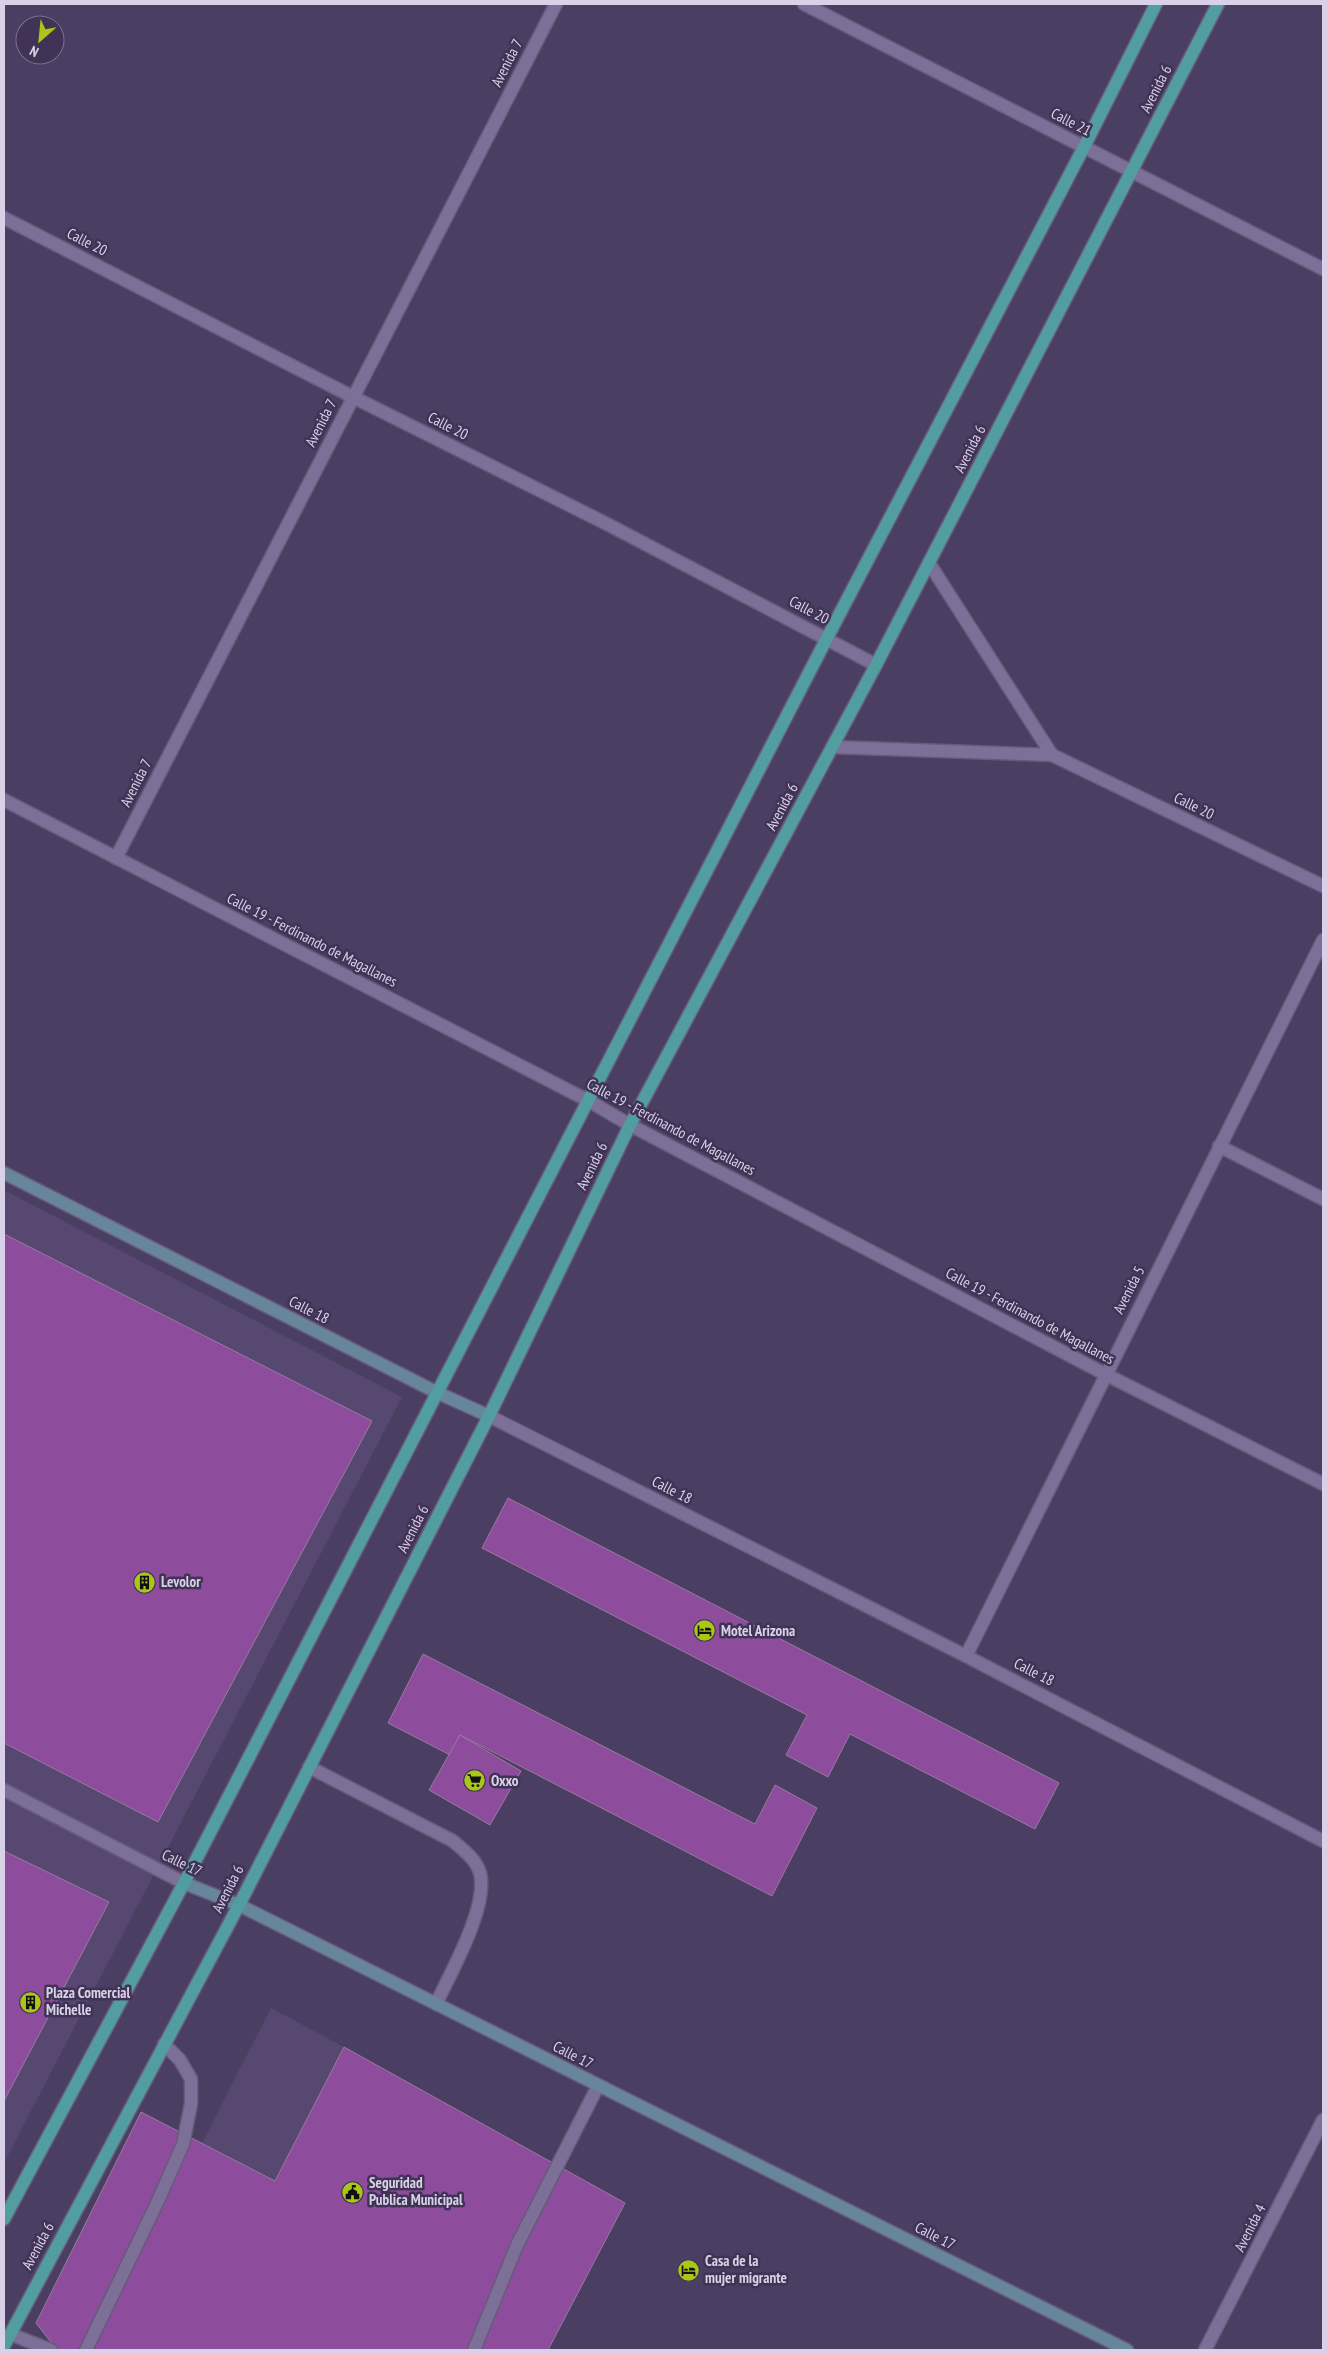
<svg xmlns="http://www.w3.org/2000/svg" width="1327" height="2354" viewBox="0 0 1327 2354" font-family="'PT Sans Narrow',sans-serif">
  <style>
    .built { fill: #564871 }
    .building { fill: #8e4c9d; stroke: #977b9e }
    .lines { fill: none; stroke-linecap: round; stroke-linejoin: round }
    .lane-casing { stroke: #665b7a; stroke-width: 15 }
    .street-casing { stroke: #665b7a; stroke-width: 15 }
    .secondary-casing { stroke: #665b7a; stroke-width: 15 }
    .primary-casing { stroke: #665b7a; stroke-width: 15 }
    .lane { stroke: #7d7098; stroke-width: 12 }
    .street { stroke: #7d7098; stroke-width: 12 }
    .secondary { stroke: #67869c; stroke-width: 12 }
    .primary { stroke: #529da0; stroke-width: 12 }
    .labels { text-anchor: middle; stroke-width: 5; stroke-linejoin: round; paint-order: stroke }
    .street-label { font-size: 15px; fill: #d8d1e7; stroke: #403356 }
    .poi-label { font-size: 15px; font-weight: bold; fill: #d8d1e7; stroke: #403356; text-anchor: start }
  </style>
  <rect width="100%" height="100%" fill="#4a3e62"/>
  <g class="built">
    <path d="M4,1190L402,1397L4,2163Z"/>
    <path d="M271,2008L344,2047L275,2181L202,2143Z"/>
  </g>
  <g class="building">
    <path d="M4,1234L372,1421L158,1822L4,1743Z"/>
    <path d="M508,1498L1059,1783L1035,1829L850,1734L828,1777L786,1755L807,1715L482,1548Z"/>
    <path d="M423,1654L755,1824L775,1785L817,1808L772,1896L460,1735L450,1755L388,1723Z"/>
    <path d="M460,1735L521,1771L490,1825L429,1790Z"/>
    <path d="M4,1851L109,1902L4,2101Z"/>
    <path d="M344,2047L625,2203L548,2350H57L36,2323L141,2112L275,2181Z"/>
  </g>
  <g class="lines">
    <defs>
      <g id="lane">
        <path d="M1219,1146L1323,1199"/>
        <path d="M309,1767L453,1841C463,1850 476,1859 480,1873C489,1906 450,1974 436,2004"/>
        <path d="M10,2334L51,2350"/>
        <path d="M86,2350L157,2203L183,2144L191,2104V2079L180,2060L164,2044"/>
        <path d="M474,2350L517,2245L598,2086"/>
      </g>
      <g id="street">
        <path d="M804,4L1323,269"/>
        <path d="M4,218L353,397L609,525L876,665"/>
        <path d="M929,563L1052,755"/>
        <path d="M832,747L1052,755L1323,886"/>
        <path d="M4,800L589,1101L630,1125L1105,1374L1323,1484"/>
        <path d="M116,858L556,4"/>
        <path d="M489,1416L966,1656L1323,1841"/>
        <path d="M966,1656L1323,940"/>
        <path d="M4,1790L184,1883"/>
        <path d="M1205,2350L1323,2120"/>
      </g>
      <g id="secondary">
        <path d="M4,1173L436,1392L489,1416"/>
        <path d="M184,1883L239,1905L1127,2350"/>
      </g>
      <g id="primary">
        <path d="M4,2219L184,1883L827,638L1084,147L1156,4"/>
        <path d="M4,2346L239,1905L489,1416L630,1125L876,665L1218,4"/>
      </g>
    </defs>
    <use href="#lane" class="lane-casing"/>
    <use href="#street" class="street-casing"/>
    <use href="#secondary" class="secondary-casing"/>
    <use href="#primary" class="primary-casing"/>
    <use href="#lane" class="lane"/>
    <use href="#street" class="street"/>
    <use href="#secondary" class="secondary"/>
    <use href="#primary" class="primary"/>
  </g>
  <defs>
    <symbol id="building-disc" viewBox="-11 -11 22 22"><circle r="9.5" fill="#aac717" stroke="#403356"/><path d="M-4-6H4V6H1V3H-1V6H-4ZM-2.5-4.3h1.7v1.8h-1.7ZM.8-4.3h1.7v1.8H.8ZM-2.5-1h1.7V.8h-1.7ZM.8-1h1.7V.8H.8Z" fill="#111"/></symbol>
    <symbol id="hotel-disc" viewBox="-11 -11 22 22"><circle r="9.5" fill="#aac717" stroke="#403356"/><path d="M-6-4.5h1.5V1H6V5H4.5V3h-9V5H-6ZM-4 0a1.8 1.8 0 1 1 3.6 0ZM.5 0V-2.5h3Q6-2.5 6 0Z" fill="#111"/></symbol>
    <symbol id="supermarket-disc" viewBox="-11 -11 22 22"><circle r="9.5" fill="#aac717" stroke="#403356"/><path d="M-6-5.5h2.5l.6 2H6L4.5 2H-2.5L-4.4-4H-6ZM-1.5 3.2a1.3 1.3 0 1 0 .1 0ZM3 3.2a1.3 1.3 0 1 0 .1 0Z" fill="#111"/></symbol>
    <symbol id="civic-disc" viewBox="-11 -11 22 22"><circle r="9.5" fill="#aac717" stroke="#403356"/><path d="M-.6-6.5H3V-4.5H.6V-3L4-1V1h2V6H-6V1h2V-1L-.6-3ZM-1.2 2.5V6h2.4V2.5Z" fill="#111"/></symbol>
  </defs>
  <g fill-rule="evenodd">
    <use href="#building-disc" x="132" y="1570" width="25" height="25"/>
    <use href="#hotel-disc" x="692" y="1618" width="25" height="25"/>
    <use href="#supermarket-disc" x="462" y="1768" width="25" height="25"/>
    <use href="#building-disc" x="18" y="1990" width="25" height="25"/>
    <use href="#civic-disc" x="340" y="2180" width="25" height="25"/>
    <use href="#hotel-disc" x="676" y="2258" width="25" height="25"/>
  </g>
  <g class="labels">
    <g class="street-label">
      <text transform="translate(507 63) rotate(-63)" y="5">Avenida 7</text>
      <text transform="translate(1156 89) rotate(-63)" y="5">Avenida 6</text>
      <text transform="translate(1071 122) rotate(27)" y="5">Calle 21</text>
      <text transform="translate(87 242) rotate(27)" y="5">Calle 20</text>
      <text transform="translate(321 423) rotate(-63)" y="5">Avenida 7</text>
      <text transform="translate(448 426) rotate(27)" y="5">Calle 20</text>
      <text transform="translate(970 449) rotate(-63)" y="5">Avenida 6</text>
      <text transform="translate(809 610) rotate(28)" y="5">Calle 20</text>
      <text transform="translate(136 783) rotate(-63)" y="5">Avenida 7</text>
      <text transform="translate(1194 806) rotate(26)" y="5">Calle 20</text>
      <text transform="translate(782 807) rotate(-62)" y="5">Avenida 6</text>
      <text transform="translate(312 940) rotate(27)" y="5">Calle 19 - Ferdinando de Magallanes</text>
      <text transform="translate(671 1127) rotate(28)" y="5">Calle 19 - Ferdinando de Magallanes</text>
      <text transform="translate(592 1166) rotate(-64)" y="5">Avenida 6</text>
      <text transform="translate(1129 1290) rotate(-63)" y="5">Avenida 5</text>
      <text transform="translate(309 1310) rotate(27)" y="5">Calle 18</text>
      <text transform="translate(1030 1316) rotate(28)" y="5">Calle 19 - Ferdinando de Magallanes</text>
      <text transform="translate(672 1490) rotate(27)" y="5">Calle 18</text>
      <text transform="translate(413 1529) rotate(-63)" y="5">Avenida 6</text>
      <text transform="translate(1034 1672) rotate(27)" y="5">Calle 18</text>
      <text transform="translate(182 1863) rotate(26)" y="5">Calle 17</text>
      <text transform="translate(228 1889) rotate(-63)" y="5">Avenida 6</text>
      <text transform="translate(573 2055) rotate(27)" y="5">Calle 17</text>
      <text transform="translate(1250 2228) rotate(-63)" y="5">Avenida 4</text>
      <text transform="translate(935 2236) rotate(27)" y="5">Calle 17</text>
      <text transform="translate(38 2246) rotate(-62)" y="5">Avenida 6</text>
    </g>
    <g class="poi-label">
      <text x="161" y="1587">Levolor</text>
      <text x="721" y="1636">Motel Arizona</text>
      <text x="491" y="1786">Oxxo</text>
      <text x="46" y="1998">Plaza Comercial<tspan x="46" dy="17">Michelle</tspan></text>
      <text x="369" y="2188">Seguridad<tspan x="369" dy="17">Publica Municipal</tspan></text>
      <text x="705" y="2266">Casa de la<tspan x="705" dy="17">mujer migrante</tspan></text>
    </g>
  </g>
  <rect width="1327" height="2354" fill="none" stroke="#d8d1e7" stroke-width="10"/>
  <g transform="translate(40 40) rotate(207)"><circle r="24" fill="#403356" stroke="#7d7290"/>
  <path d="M0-4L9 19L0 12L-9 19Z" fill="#aac717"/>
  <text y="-8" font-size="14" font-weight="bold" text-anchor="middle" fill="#d8d1e7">N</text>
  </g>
</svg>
